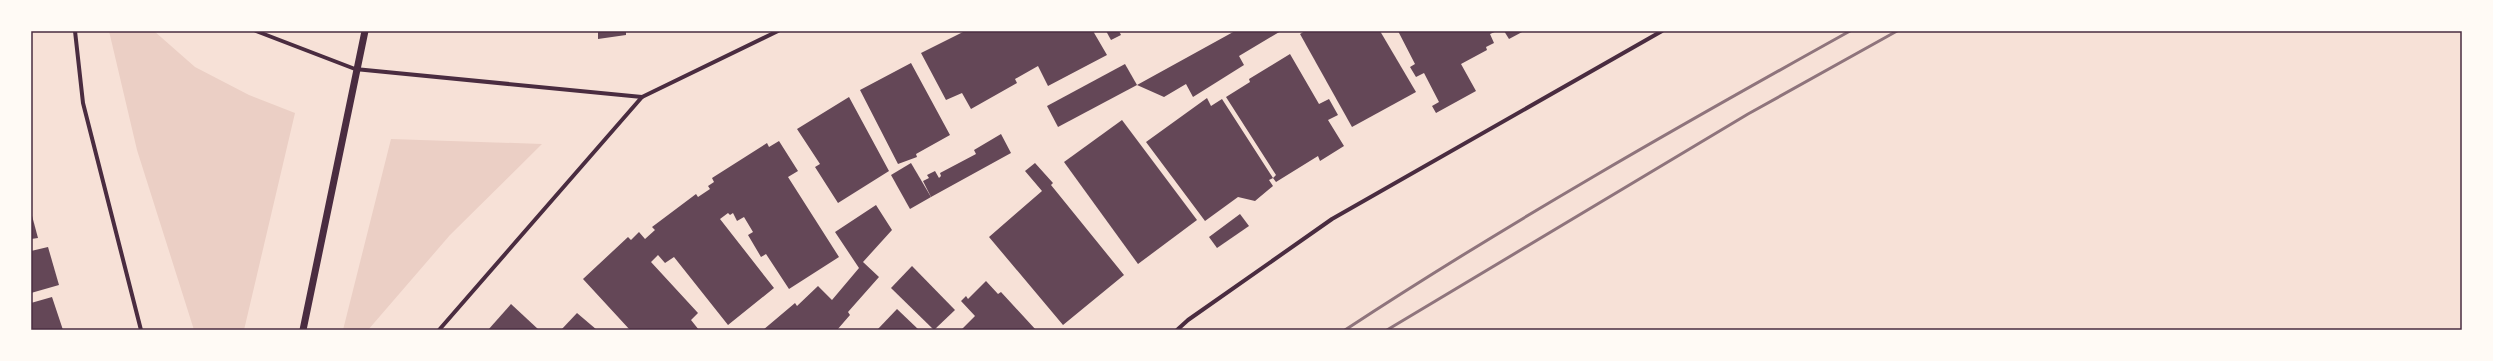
<svg xmlns="http://www.w3.org/2000/svg" width="2493" height="361" viewBox="0 0 2493 361" font-family="'Exo 2',sans-serif">
  <style>
    .green { fill: #ebcfc5 }
    .building { fill: #644757 }
    .lines { fill: none; stroke-linecap: round; stroke-linejoin: round }
    .minor { stroke: #4a2c40; stroke-width: 4 }
    .tertiary { stroke: #4a2c40; stroke-width: 7 }
    .rail { stroke: #8f747c; stroke-width: 3 }
    .neatline { fill: none; stroke: #4a2c40; stroke-width: 1.5 }
  </style>
  <rect width="100%" height="100%" fill="#f7e1d7"/>
  <g class="green">
    <path d="M109,31H154L195,67L249,95L295,113L244,330H194L137,150Z"/>
    <path d="M391,139L542,144L450,235L368,330H343Z"/>
  </g>
  <g class="building">
    <path d="M598,31H626V35L598,39Z"/>
    <path d="M965,31H1093L1107,55L1048,86L1038,66L1015,79L1017,83L971,109L962,93L946,100L921,53Z"/>
    <path d="M1106,31H1119L1121,35L1111,40Z"/>
    <path d="M1235,31H1281L1239,56L1244,65L1193,97L1186,84L1164,97L1137,85Z"/>
    <path d="M1305,31H1380L1416,92L1352,127L1300,34Z"/>
    <path d="M1398,31H1497L1490,34L1494,43L1486,47L1487,50L1461,64L1476,91L1436,113L1432,106L1439,102L1424,73L1416,77L1410,67L1415,64Z"/>
    <path d="M1504,31H1524L1509,39Z"/>
    <path d="M1290,54L1319,104L1329,99L1338,115L1328,120L1344,146L1320,161L1318,156L1276,182L1273,178L1276,175L1226,97L1250,82L1249,79Z"/>
    <path d="M911,63L950,135L916,154L917,157L898,164L860,90Z"/>
    <path d="M1125,64L1137,85L1058,127L1047,106Z"/>
    <path d="M849,97L889,171L838,203L815,167L820,164L797,129Z"/>
    <path d="M1207,98L1211,106L1222,99L1273,178L1269,180L1273,186L1255,201L1238,197L1205,221L1146,142Z"/>
    <path d="M1122,120L1197,220L1138,264L1064,162Z"/>
    <path d="M1001,134L1011,153L931,197L923,181L929,178L927,175L935,171L939,178L941,176L940,173L976,154L974,150Z"/>
    <path d="M779,141L798,171L788,177L839,257L789,289L766,254L761,257L748,235L753,232L744,217L737,221L733,213L730,215L728,213L720,219L774,288L728,325L674,257L665,263L658,255L651,262L698,313L691,320L699,330H630L583,279L628,237L631,240L639,232L645,239L655,230L652,227L696,194L698,197L710,189L708,186L714,182L712,178L767,143L769,147Z"/>
    <path d="M911,163L931,197L910,209L891,175Z"/>
    <path d="M1035,163L1053,183L1051,185L1124,275L1063,325L989,237L1042,191L1025,171Z"/>
    <path d="M876,205L892,230L863,262L879,277L848,312L850,315L837,330H763L795,303L797,306L818,286L832,300L859,268L835,232Z"/>
    <path d="M31,212L38,238L31,239Z"/>
    <path d="M1240,214L1249,226L1217,248L1209,237Z"/>
    <path d="M48,247L59,285L31,293V251Z"/>
    <path d="M912,266L955,310L934,330L891,288Z"/>
    <path d="M986,281L998,294L1001,292L1036,330H961L975,316L961,301L966,296L968,299Z"/>
    <path d="M52,297L63,330H31V303Z"/>
    <path d="M511,304L539,330H488Z"/>
    <path d="M897,309L919,330H877Z"/>
    <path d="M577,313L597,330H561Z"/>
  </g>
  <g class="lines">
    <g class="minor">
      <path d="M75,31L83,103L141,330"/>
      <path d="M256,31L355,69L642,97"/>
      <path d="M439,330L642,97L778,31"/>
      <path d="M1177,330L1188,320L1332,219L1662,31"/>
    </g>
    <path class="tertiary" d="M303,330L365,31"/>
    <g class="rail">
      <path d="M1345,330C1508,223 1679,126 1850,31"/>
      <path d="M1387,330L1748,114L1897,31"/>
    </g>
  </g>
  <rect width="2493" height="361" fill="none" stroke="#fffaf5" stroke-width="64"/>
  <rect x="32" y="32" width="2429" height="297" class="neatline"/>
</svg>
